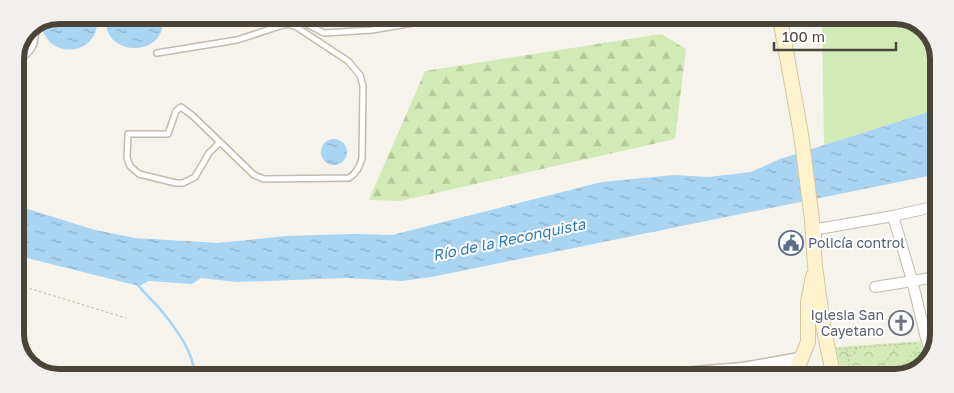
<svg xmlns="http://www.w3.org/2000/svg" width="954" height="393" viewBox="0 0 954 393" font-family="'Golos Text',sans-serif">
  <style>
    .green { fill: #d2eab5 }
    .forest { fill: url(#forest-firs) }
    .park { fill: url(#park-crowns) }
    .water { fill: url(#water-ripples) }
    .lines { fill: none; stroke-linecap: round; stroke-linejoin: round }
    .stream { stroke: #a9d4f2; stroke-width: 2.5 }
    .building { fill: url(#building-cross-hatch) }
    .service-casing { stroke: #c2bbae; stroke-width: 8 }
    .minor-casing { stroke: #c2bbae; stroke-width: 12 }
    .tertiary-casing { stroke: #c2bbae; stroke-width: 15 }
    .secondary-casing { stroke: #d6c79b; stroke-width: 16 }
    .path { stroke: #c4b79f; stroke-width: 1; stroke-dasharray: 2.5 2.5; stroke-linecap: butt }
    .service { stroke: #fff; stroke-width: 5 }
    .minor { stroke: #fff; stroke-width: 10 }
    .tertiary { stroke: #fff; stroke-width: 12 }
    .secondary { stroke: #fff3cd; stroke-width: 14 }
    .labels { text-anchor: middle; stroke-width: 4; stroke-linejoin: round; paint-order: stroke }
    .service-label { font-size: 14px; fill: #4e5e75; stroke: #fff; text-anchor: start }
    .worship-label { font-size: 14px; fill: #5b616d; stroke: #fff; text-anchor: end }
    .water-label { font-size: 15px; font-style: italic; fill: #2e7ab2; stroke: #fff }
    .rim { fill: none; stroke: #4b4439; stroke-width: 6 }
  </style>
  <defs>
    <pattern id="forest-firs" width="22" height="20" patternUnits="userSpaceOnUse" patternTransform="scale(1.25)"><rect width="22" height="20" fill="#d2eab5"/><path d="M5 1l3.5 6h-7zM16 11l3.5 6h-7z" fill="#b6ca9c"/></pattern>
    <pattern id="park-crowns" width="20" height="18" patternUnits="userSpaceOnUse" patternTransform="scale(1.25)"><rect width="20" height="18" fill="#d2eab5"/><path d="M2 6a3 3 0 1 1 6 0M12 15a3 3 0 1 1 6 0" fill="none" stroke="#b6ca9c"/></pattern>
    <pattern id="water-ripples" width="26" height="14" patternUnits="userSpaceOnUse" patternTransform="scale(1.25)"><rect width="26" height="14" fill="#a9d4f2"/><path d="M2 4q2-2 4 0t4 0M15 11q2-2 4 0t4 0" fill="none" stroke="#8caec5"/></pattern>
    <pattern id="building-cross-hatch" width="8" height="8" patternUnits="userSpaceOnUse" patternTransform="scale(1.25)"><rect width="8" height="8" fill="#d8cfc1"/><path d="M0 0l8 8M0 8l8-8" fill="none" stroke="#b1aa9e"/></pattern>
  </defs>
  <rect width="100%" height="100%" fill="#f6f3ec"/>
  <path class="green" d="M822,18H912L930,32L939,55L938,109L824,145Z"/>
  <path class="forest" d="M661,34L686,49L675,139L400,201L369,200L425,71Z"/>
  <path class="park" d="M923,341L930,358L920,371L896,378H844L835,347Z"/>
  <g class="water">
    <path d="M58,15H96C105,55 45,64 41,22Z"/>
    <path d="M107,15H162C171,59 98,59 107,15Z"/>
    <path d="M938,109V174L431,277L402,281L346,278L237,282L201,278L192,284L149,281L139,286L15,255V205L95,230L135,238L218,243L287,236L354,234L392,235L602,182L674,175L708,177L751,172L780,159Z"/>
    <circle cx="334" cy="152" r="13"/>
  </g>
  <g class="lines">
    <path class="stream" d="M138,285C145,294 153,301 160,309C175,327 193,351 195,375"/>
  </g>
  <path class="building" d="M909,312L911,332L893,334L890,315Z"/>
  <g class="lines">
    <defs>
      <g id="service">
        <path d="M295,26L305,23L324,33L372,30L453,16"/>
        <path d="M157,53L237,40L286,24V16"/>
        <path d="M15,63C33,52 36,45 36,24"/>
        <path d="M220,142L209,153L195,177L183,183H176L139,174L130,166L127,158L128,134H168L176,111L181,107L193,116L254,175L264,179L349,178C357,173 359,167 362,159L363,86L360,75L348,61L295,26L286,24"/>
      </g>
      <g id="minor">
        <path d="M893,216L912,280L926,338L932,355"/>
        <path d="M816,239V232L818,229L893,216L937,206"/>
        <path d="M875,287L937,277"/>
      </g>
      <g id="tertiary">
        <path d="M759,367L785,378"/>
        <path d="M645,377L743,369L800,359"/>
      </g>
      <g id="secondary">
        <path d="M780,18L801,134L812,220L815,266L823,325L834,378"/>
        <path d="M797,378V369L808,342V302L813,276"/>
      </g>
    </defs>
    <use href="#service" class="service-casing"/>
    <use href="#minor" class="minor-casing"/>
    <use href="#tertiary" class="tertiary-casing"/>
    <use href="#secondary" class="secondary-casing"/>
    <g class="path">
      <path d="M15,284L126,318"/>
      <path d="M839,349L917,343"/>
      <path d="M847,349L851,378"/>
      <path d="M849,356L855,353L857,347"/>
      <path d="M903,376L909,358L918,347"/>
      <path d="M870,378L885,363L898,345"/>
      <path d="M893,378L905,375"/>
    </g>
    <use href="#service" class="service"/>
    <use href="#minor" class="minor"/>
    <use href="#tertiary" class="tertiary"/>
    <use href="#secondary" class="secondary"/>
  </g>
  <defs>
    <symbol id="civic-ring" viewBox="-11 -11 22 22"><circle r="9.5" fill="#fff" stroke="#5c6f8a" stroke-width="1.5"/><path d="M-.6-6.5H3V-4.5H.6V-3L4-1V1h2V6H-6V1h2V-1L-.6-3ZM-1.2 2.5V6h2.4V2.5Z" fill="#5c6f8a"/></symbol>
    <symbol id="church-ring" viewBox="-11 -11 22 22"><circle r="9.5" fill="#fff" stroke="#6b7280" stroke-width="1.5"/><path d="M-1.2-6h2.4v3.5h3.3v2.4h-3.3V6h-2.4V-.1h-3.3v-2.4h3.3Z" fill="#6b7280"/></symbol>
  </defs>
  <g fill-rule="evenodd">
    <use href="#civic-ring" x="777" y="229" width="28" height="28"/>
    <use href="#church-ring" x="887" y="309" width="28" height="28"/>
  </g>
  <g class="labels">
    <g class="service-label">
      <text x="808" y="248">Policía control</text>
    </g>
    <g class="worship-label">
      <text x="884" y="320">Iglesia San<tspan x="884" dy="16">Cayetano</tspan></text>
    </g>
    <g class="water-label">
      <text transform="translate(509 240) rotate(-12)" y="5">Río de la Reconquista</text>
    </g>
  </g>
  <path d="M0 0H954V393H0ZM59 24H895A35 35 0 0 1 930 59V334A35 35 0 0 1 895 369H59A35 35 0 0 1 24 334V59A35 35 0 0 1 59 24Z" fill="#f1f0ef" fill-rule="evenodd"/>
  <path class="rim" d="M59 24H895A35 35 0 0 1 930 59V334A35 35 0 0 1 895 369H59A35 35 0 0 1 24 334V59A35 35 0 0 1 59 24Z"/>
  <path d="M774 42v8h122v-8" fill="none" stroke="#4b4439" stroke-width="2.5"/>
  <text x="782" y="42" font-size="15" fill="#4b4439" stroke="#ffffff" stroke-width="4" paint-order="stroke">100 m</text>
</svg>
